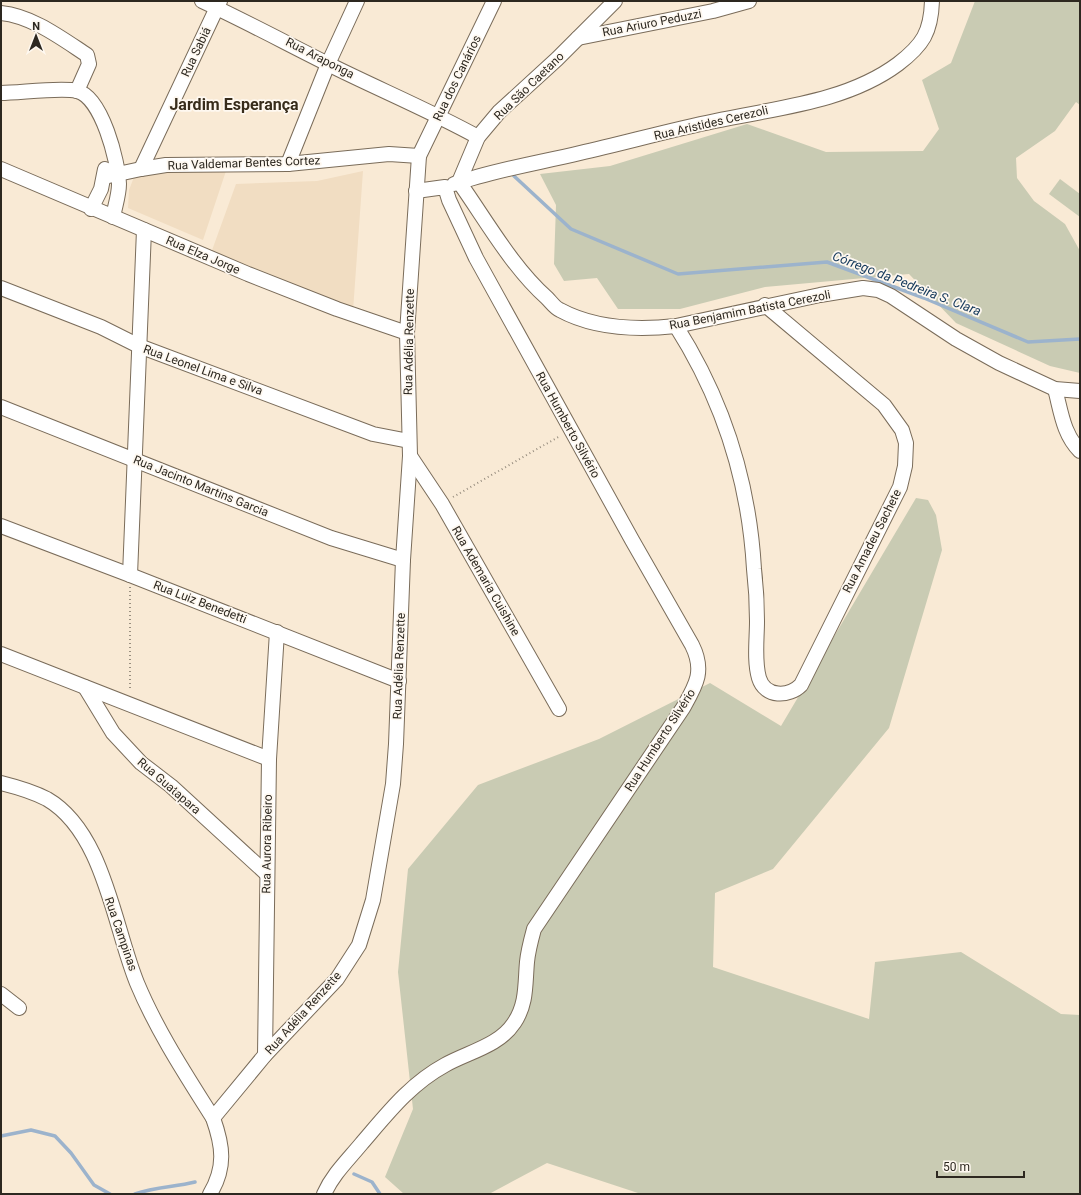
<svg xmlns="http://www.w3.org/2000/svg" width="1081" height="1195" viewBox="0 0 1081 1195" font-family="Roboto,sans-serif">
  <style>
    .built { fill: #f1ddc2 }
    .green { fill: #c9cbb3 }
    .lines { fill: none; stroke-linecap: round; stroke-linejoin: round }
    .stream { stroke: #9cb3cc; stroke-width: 3.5 }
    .minor-casing { stroke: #7a6c5a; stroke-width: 16 }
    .path { stroke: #998f80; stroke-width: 2; stroke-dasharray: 1 3; stroke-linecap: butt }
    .minor { stroke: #fff; stroke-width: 14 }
    .labels { text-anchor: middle; stroke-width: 3.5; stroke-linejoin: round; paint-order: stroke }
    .street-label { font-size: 12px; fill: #2d2820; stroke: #fef8f0 }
    .water-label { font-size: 13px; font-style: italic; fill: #13385b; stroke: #fef8f0 }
    .district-label { font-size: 16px; font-weight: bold; fill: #372c1b; stroke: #fef8f0 }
  </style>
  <rect width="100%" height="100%" fill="#f9ead5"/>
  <g class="built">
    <path d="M146,171H226L203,240L128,208L129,190L134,177Z"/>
    <path d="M363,171L353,311L211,253L236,184L317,181Z"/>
  </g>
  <g class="green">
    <path d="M975,1H1080V105L1076,102L1055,131L1016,158L1017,178L1034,201L1065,224L1080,251V373L1050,366L956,323L909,274L765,287L680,309H618L597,278L564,281L554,264L556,205L540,174L610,166L747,124L826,152L923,151L939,129L922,80L951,63Z"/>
    <path d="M1060,179L1080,194V217L1049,194Z"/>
    <path d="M916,498L928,500L936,515L942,550L889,728L773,869L715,893L713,967L869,1019L875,962L961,952L1061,1014L1080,1015V1194H641L547,1163L489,1194H404L385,1177L413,1109L398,972L408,869L478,785L599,739L710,683L781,726Z"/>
  </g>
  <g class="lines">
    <g class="stream">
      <path d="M514,176L571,229L678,274L827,262L924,298L1028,342L1080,339"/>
      <path d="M1,1136L31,1130L55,1136L71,1153L94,1185L110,1194"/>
      <path d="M354,1174L372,1182L380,1194"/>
      <path d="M135,1194C155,1187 175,1187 195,1182"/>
    </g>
    <defs>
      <g id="minor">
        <path d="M202,1C245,21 286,43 328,64C378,89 429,110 478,137"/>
        <path d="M615,1L557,59L499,112L478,137L459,182C486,220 512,267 547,298C551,302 555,308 560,310C595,329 639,330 676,326L820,295L863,288L878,290L891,296L956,339L999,363L1055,389L1080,391"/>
        <path d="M1,13C32,16 61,38 87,55L89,64L77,91"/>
        <path d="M578,38L713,11L749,1"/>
        <path d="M1,93C19,93 62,87 77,91C102,97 118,161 119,184C119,195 115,206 113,217"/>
        <path d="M288,164L328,64L357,1"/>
        <path d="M1,169L248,274L337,309L407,333"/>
        <path d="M141,169L220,1"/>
        <path d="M104,177L141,169L166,165L288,164L389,154L419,156"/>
        <path d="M454,184C494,170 538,163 580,153C625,143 670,130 715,121C776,108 847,102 898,64C923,45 931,32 932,1"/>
        <path d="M91,209L101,189L105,169"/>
        <path d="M1,288L101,327L139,346L373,434L409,441"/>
        <path d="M676,326C723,400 749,482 754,569C756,586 757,604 757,621C757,639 754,661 759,678C765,698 789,697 801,685L900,487L905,466L906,443L902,430L884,405L765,305"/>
        <path d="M1055,389C1061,411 1063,434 1080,451"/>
        <path d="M1,407L331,538L403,560"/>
        <path d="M410,456L442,504L559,709"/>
        <path d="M1,526L130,575L399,681"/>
        <path d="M130,575L144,230"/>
        <path d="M1,654L269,759"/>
        <path d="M85,687L113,733L141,763L171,786L267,874"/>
        <path d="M1,783C17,787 32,791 47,799C104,832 114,927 137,983C157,1031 186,1075 213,1118C223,1146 226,1167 210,1194"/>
        <path d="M1,994L19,1008"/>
        <path d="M265,1055L269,759L277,632"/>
        <path d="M213,1118L265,1055L337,979L359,945L373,900L393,784L396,744L403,560L410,456L407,333L419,156L494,1"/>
        <path d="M324,1194C333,1174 348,1160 362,1143C387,1114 410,1084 445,1065C468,1052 499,1046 514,1023C527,1004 525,984 527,962C528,951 531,940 534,929L683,708C696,685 705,671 692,645L632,540L476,258L449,200L445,187L416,191"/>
      </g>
    </defs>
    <use href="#minor" class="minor-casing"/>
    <g class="path">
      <path d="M453,497L560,436"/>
      <path d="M130,587V691"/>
    </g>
    <use href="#minor" class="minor"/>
  </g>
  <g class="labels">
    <g class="street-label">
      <text transform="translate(652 23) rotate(-11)" y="4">Rua Ariuro Peduzzi</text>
      <text transform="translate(196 52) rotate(-65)" y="4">Rua Sabiá</text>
      <text transform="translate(320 58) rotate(27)" y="4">Rua Araponga</text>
      <text transform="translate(457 78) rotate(-64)" y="4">Rua dos Canários</text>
      <text transform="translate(529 86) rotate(-44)" y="4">Rua São Caetano</text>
      <text transform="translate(711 123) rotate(-13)" y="4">Rua Aristides Cerezoli</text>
      <text transform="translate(244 163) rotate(-2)" y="4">Rua Valdemar Bentes Cortez</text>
      <text transform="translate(203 255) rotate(23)" y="4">Rua Elza Jorge</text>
      <text transform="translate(750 310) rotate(-11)" y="4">Rua Benjamim Batista Cerezoli</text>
      <text transform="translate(409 342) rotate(-89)" y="4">Rua Adélia Renzette</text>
      <text transform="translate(203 370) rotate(20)" y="4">Rua Leonel Lima e Silva</text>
      <text transform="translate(568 425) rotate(61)" y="4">Rua Humberto Silvério</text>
      <text transform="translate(201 486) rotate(22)" y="4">Rua Jacinto Martins Garcia</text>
      <text transform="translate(872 541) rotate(-63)" y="4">Rua Amadeu Sachete</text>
      <text transform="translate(486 581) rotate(60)" y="4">Rua Ademaria Cuishine</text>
      <text transform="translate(200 602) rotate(21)" y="4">Rua Luiz Benedetti</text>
      <text transform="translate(399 666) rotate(-88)" y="4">Rua Adélia Renzette</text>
      <text transform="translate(660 740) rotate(-57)" y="4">Rua Humberto Silvério</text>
      <text transform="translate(169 786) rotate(41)" y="4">Rua Guatapara</text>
      <text transform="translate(267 844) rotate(-89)" y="4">Rua Aurora Ribeiro</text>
      <text transform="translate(121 934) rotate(71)" y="4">Rua Campinas</text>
      <text transform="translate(303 1013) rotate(-48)" y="4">Rua Adélia Renzette</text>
    </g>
    <g class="water-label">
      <text transform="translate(907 283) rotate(21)" y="5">Córrego da Pedreira S. Clara</text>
    </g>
    <g class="district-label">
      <text x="234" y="110">Jardim Esperança</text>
    </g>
  </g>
  <rect width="1081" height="1195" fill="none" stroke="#2d2820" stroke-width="4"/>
  <g transform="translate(36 36)" stroke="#fef8f0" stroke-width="3" paint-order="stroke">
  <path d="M0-3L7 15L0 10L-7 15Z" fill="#2d2820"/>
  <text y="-6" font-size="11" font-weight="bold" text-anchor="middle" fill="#2d2820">N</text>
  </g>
  <path d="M937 1171v6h87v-6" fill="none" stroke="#2d2820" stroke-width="2"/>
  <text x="943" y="1171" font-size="12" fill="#2d2820" stroke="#fef8f0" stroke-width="3" paint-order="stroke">50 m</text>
</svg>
